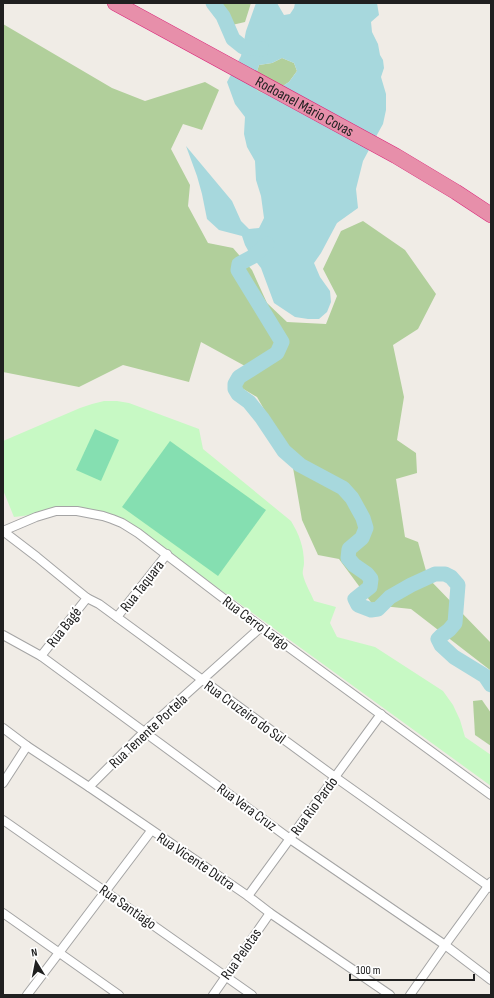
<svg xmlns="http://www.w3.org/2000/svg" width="494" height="998" viewBox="0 0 494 998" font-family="'Sofia Sans Condensed',sans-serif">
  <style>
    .forest { fill: #b1cf9b }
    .park { fill: #c7f9c4 }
    .pitch { fill: #85dfb1 }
    .water { fill: #a7d8dd; fill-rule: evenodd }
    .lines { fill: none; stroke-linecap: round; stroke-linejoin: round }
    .river { stroke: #a7d8dd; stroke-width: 15 }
    .minor-casing { stroke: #a4a4a4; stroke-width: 10 }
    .motorway-casing { stroke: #da277b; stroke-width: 16 }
    .minor { stroke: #fff; stroke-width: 8 }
    .motorway { stroke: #e78faa; stroke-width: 15 }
    .labels { text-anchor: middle; stroke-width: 4; stroke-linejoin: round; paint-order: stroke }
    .street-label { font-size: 15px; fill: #202020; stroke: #fff }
  </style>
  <rect width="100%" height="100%" fill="#f0ece6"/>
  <g class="forest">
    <path d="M211,3H251L245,22L232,25L221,8Z"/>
    <path d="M3,24L112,88L145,101L205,82L219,90L202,130L183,124L171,149L190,185L188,206L208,243L233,248L252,270L267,303L287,322L326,324L337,296L323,269L341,231L363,221L405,250L436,294L418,329L393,345L404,397L397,440L416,453L417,473L396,479L405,537L418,542L428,578L491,643V666L490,670L411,609L373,605L339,559L318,555L302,520L291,456L257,397L240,387L245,366L201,342L189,382L123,365L79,387L3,372Z"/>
    <path d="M282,58L294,63L297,71L289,82L269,95L258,91L255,85L256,75L259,65L272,63Z"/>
    <path d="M482,700L491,713V746L475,735L473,701Z"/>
  </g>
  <path class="park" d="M104,401H117L129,403L199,429L203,449L291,521C299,534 304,547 304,563C304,567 302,571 303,575C305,584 311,593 314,601L336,607L330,623L337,637L375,647L443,691L453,705L460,720L465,737L491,755V786L126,521L112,515L96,511L81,509L14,517L3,490V441L80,408L92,404Z"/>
  <g class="pitch">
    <path d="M95,429L119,440L101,481L76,470Z"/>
    <path d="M170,441L266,510L218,576L122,507Z"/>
  </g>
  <path class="water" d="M256,3H277L284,15L290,14L294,8L295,3H377L379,15L371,22L372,32L378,44L380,55L383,60L384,68L381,77L386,94V110L383,124L378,133L363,161L356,189L358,208L337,223L321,253L314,263L320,277L330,291L331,302L327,312L319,319H308L295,317L274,303L261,268L250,254L245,245L242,236L219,230L207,219L202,194L197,176L186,146L232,201L241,221L249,229L259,228L264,218L261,196L256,180L255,161L247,147L244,134L245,117L235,104L227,82L241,56L246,31ZM282,58L294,63L297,71L289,82L269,95L258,91L255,85L256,75L259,65L272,63Z"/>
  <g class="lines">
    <g class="river">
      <path d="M213,3L223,16L233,39L243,47L262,49"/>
      <path d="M267,244L252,257L239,264L238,270L282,342L277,353L239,377L235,384V389L238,394L249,402L262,418L284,451L300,465L343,488L352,498L363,518L366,528L362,538L349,549L348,558L354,565L367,574L371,579L370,587L355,599L358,605L371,610L378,609L390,597L411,585L435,574H445L451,577L458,585L455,623L449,630L441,636L438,639L441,645L454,657L485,676L491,685"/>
    </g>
    <defs>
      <g id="minor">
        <path d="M3,531L37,557L87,598L99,604L335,777L491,888"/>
        <path d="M3,531L36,517L56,511H77L103,516L112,519L122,523L138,533L261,627L491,795"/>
        <path d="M117,617L167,554"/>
        <path d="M3,635L41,656L290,839L445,945L491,980"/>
        <path d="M41,656L87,598"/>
        <path d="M3,728L27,746L89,787L248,896L270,913L390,995"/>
        <path d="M3,783L27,746"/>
        <path d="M89,787L144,732L261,627"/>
        <path d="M3,820L106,892L252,995"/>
        <path d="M248,896L381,714"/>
        <path d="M3,913L119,995"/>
        <path d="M27,995L151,831"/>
        <path d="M213,995L270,913"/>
        <path d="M410,995L445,945L491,882"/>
      </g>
      <g id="motorway">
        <path id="s1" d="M115,3L396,156L456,192L491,215"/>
      </g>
    </defs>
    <use href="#minor" class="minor-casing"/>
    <use href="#motorway" class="motorway-casing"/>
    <use href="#minor" class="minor"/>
    <use href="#motorway" class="motorway"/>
  </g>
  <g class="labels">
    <g class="street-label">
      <text dy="5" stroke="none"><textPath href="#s1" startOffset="216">Rodoanel Mário Covas</textPath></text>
      <text transform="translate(142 586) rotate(-52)" y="5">Rua Taquara</text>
      <text transform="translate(256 623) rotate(37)" y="5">Rua Cerro Largo</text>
      <text transform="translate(64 627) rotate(-52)" y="5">Rua Bagé</text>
      <text transform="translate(245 712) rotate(36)" y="5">Rua Cruzeiro do Sul</text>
      <text transform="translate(148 731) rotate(-43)" y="5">Rua Tenente Portela</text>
      <text transform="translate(314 806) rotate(-54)" y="5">Rua Rio Pardo</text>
      <text transform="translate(247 807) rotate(36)" y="5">Rua Vera Cruz</text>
      <text transform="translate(196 861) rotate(34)" y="5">Rua Vicente Dutra</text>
      <text transform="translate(128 907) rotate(35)" y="5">Rua Santiago</text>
      <text transform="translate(241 954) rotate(-55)" y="5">Rua Pelotas</text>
    </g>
  </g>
  <rect width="494" height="998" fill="none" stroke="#202020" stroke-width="8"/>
  <g transform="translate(36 962) rotate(350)" stroke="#ffffff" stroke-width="3" paint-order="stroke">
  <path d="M0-3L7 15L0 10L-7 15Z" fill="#202020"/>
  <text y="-6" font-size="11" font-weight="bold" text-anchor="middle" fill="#202020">N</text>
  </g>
  <path d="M350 974v6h124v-6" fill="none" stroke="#202020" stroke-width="2"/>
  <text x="356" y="974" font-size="12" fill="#202020" stroke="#ffffff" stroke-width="3" paint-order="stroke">100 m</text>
</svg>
